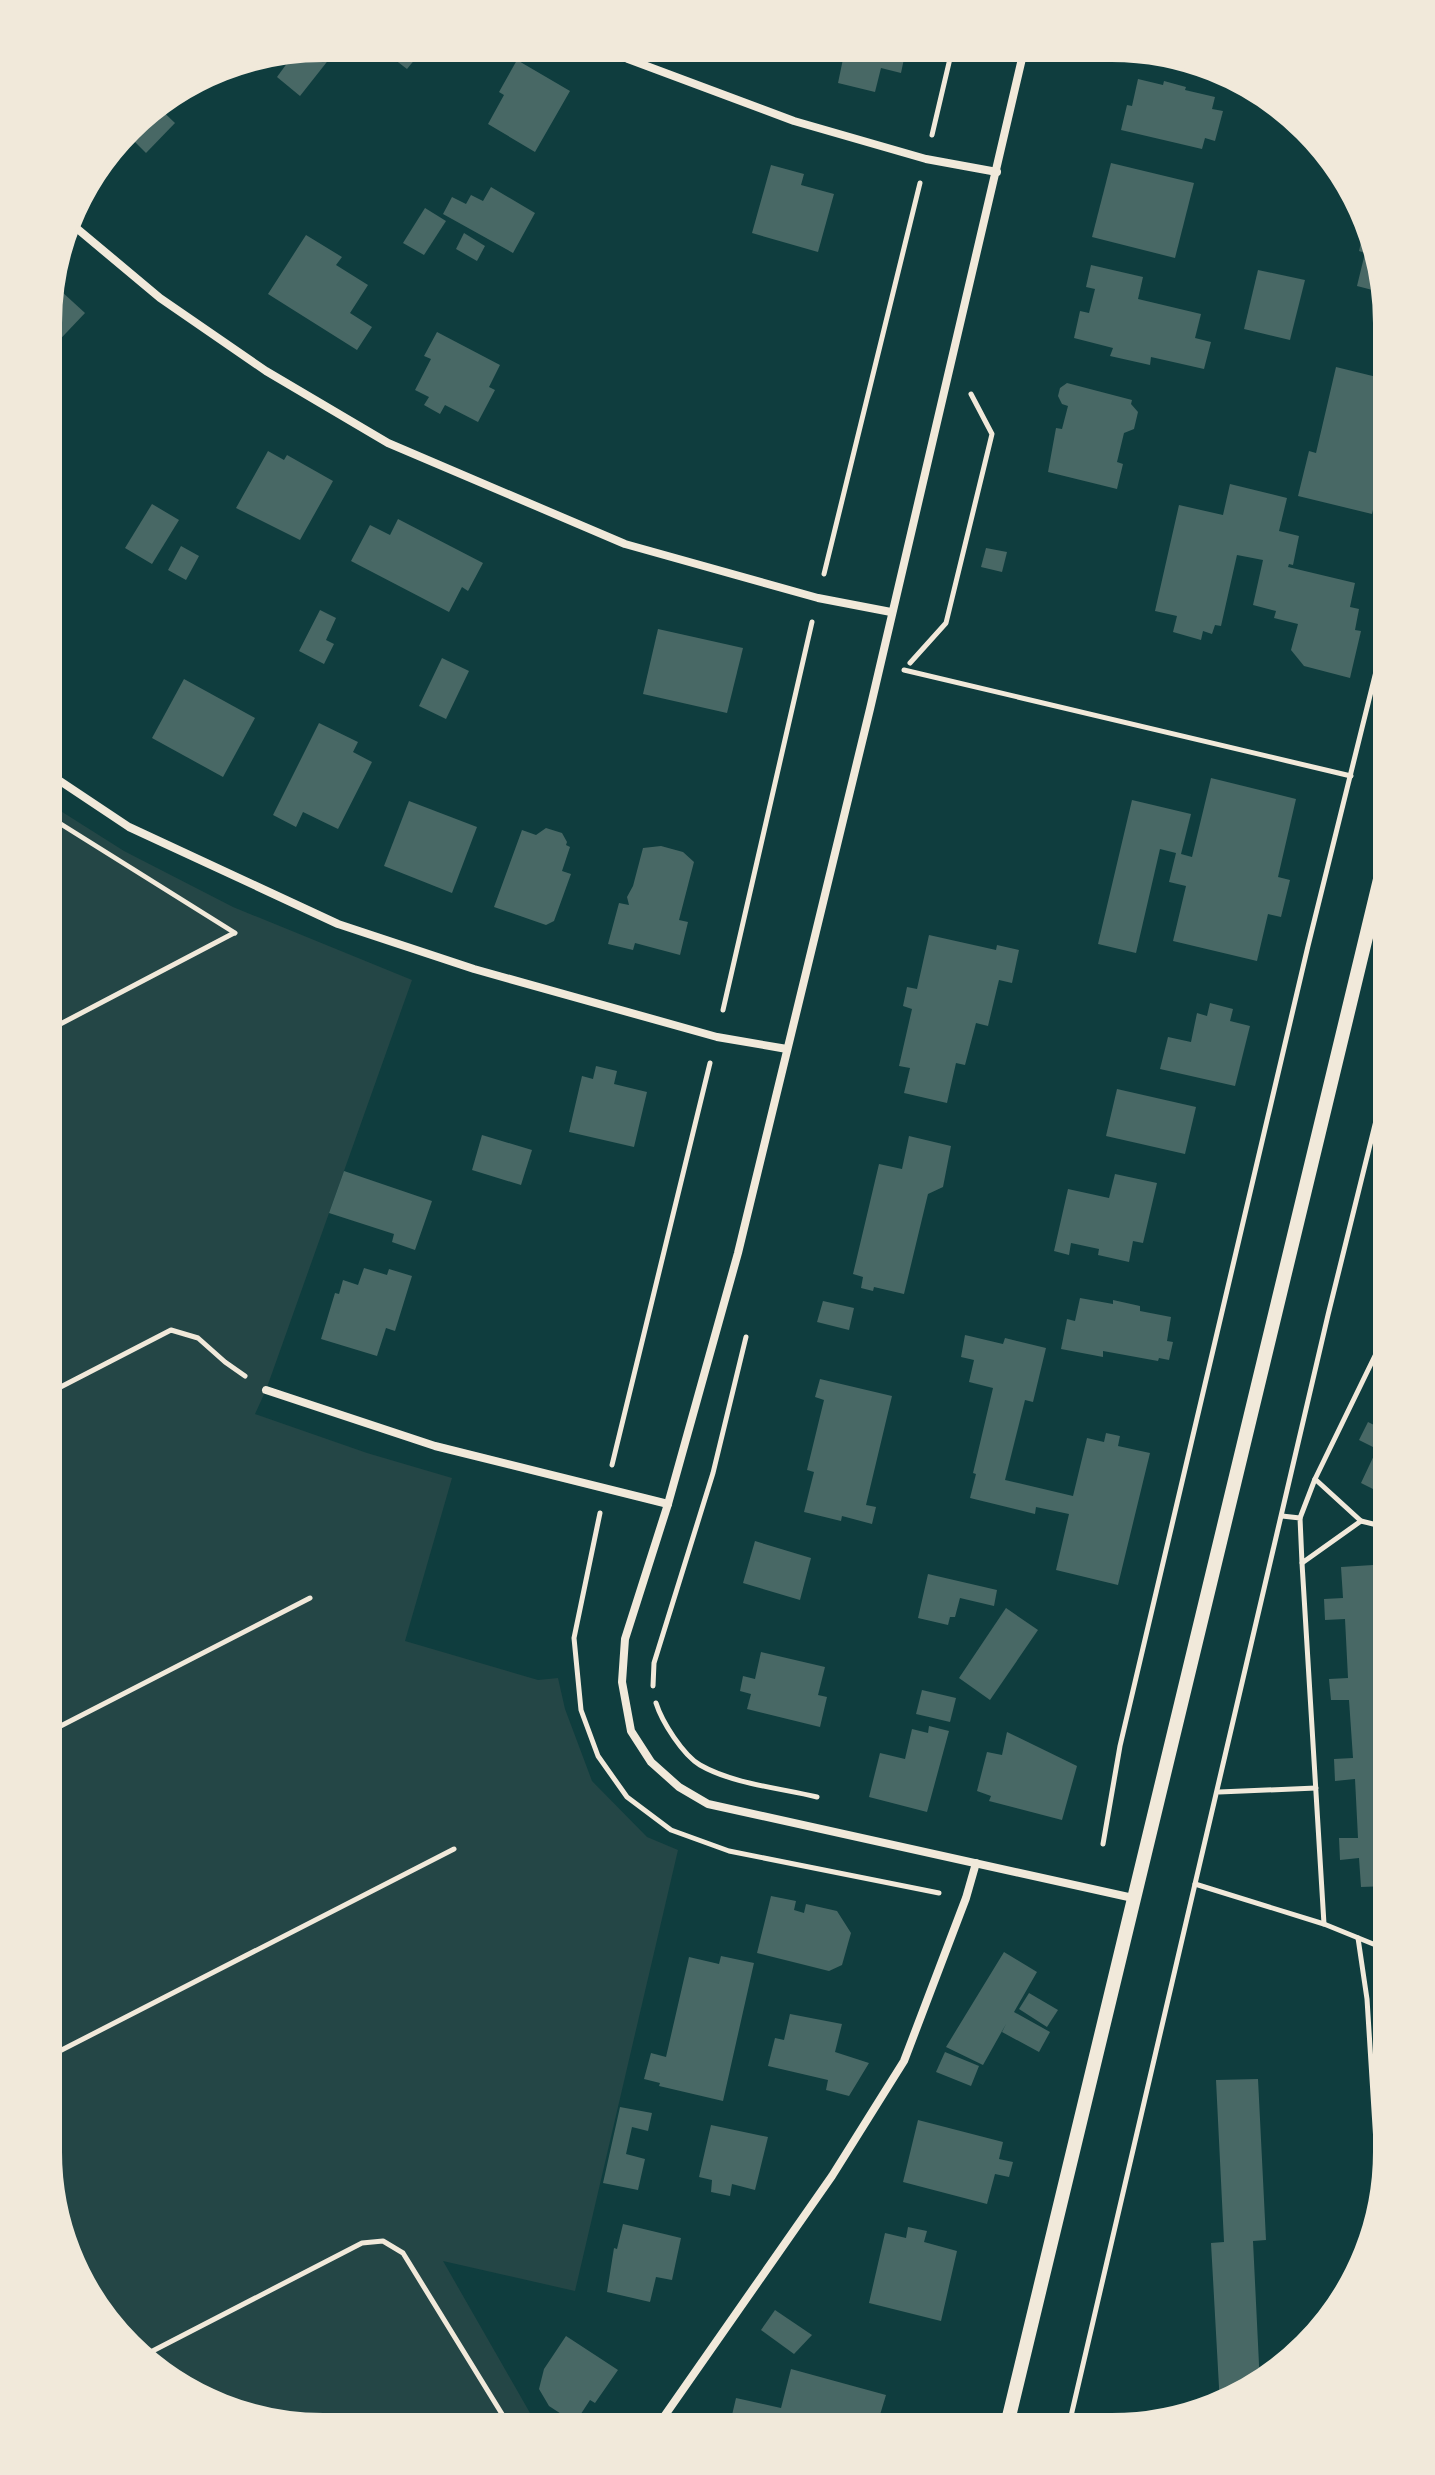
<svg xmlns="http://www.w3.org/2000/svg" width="1435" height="2475" viewBox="0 0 1435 2475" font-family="'Crimson Pro',serif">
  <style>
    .green { fill: #244646 }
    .building { fill: #486865 }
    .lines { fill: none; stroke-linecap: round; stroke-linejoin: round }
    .path { stroke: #f1e9da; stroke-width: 5 }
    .minor { stroke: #f1e9da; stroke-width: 8 }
    .tertiary { stroke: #f1e9da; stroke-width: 14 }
    .rim { fill: none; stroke: #f1e9da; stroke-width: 4 }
  </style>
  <rect width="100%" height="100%" fill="#0f3d3e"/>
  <path class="green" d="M48,803L124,851L233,907L412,980L266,1390L255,1414L367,1453L452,1478L405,1641L538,1680L558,1678L565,1709L592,1781L647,1837L678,1850L575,2291L443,2261L538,2427H286L201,2401L141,2361L61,2241L46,2152Z"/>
  <g class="building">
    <path d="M377,46L425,47L407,69Z"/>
    <path d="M316,47L330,58L300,96L277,77L296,51Z"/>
    <path d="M820,49L891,50L905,54L901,73L881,68L875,92L838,83L843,59L819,54Z"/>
    <path d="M517,60L570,91L535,152L488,124L504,95L499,92Z"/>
    <path d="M1138,79L1163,85L1164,81L1186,87L1185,90L1215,97L1212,109L1223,111L1215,141L1205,138L1202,149L1121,130L1127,105L1132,106Z"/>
    <path d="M156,105L175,123L146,153L126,133L140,115Z"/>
    <path d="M1111,163L1194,183L1175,258L1092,237Z"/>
    <path d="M771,165L804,174L801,185L834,194L818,252L752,233Z"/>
    <path d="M491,187L535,213L513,253L443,214L452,197L466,204L471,195L483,201Z"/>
    <path d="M425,208L446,221L424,255L403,243Z"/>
    <path d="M1366,221L1374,234L1384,293L1357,286L1365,253L1359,251Z"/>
    <path d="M464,233L485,246L477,261L456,249Z"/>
    <path d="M306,235L342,257L336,265L368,285L350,313L372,327L357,350L268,294Z"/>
    <path d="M1091,265L1143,277L1138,299L1201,314L1195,338L1211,342L1204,369L1151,357L1150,365L1110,356L1113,348L1074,338L1080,311L1089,313L1095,289L1086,287Z"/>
    <path d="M1258,270L1305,280L1290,340L1244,329Z"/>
    <path d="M50,281L85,313L48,352V287Z"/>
    <path d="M437,332L500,365L489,387L495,390L478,422L445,405L440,414L424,405L429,397L415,390L431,359L424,356Z"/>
    <path d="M1336,367L1389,380V441L1372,514L1298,496L1309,451L1316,453Z"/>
    <path d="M1067,383L1132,400L1131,404L1138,412L1134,429L1124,433L1117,462L1123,464L1117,489L1048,472L1056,428L1062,429L1068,406L1062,404L1058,396L1060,388Z"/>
    <path d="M268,451L284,460L287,455L333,481L300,540L236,508Z"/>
    <path d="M1230,484L1287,498L1279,531L1299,536L1293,565L1289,564L1288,567L1355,583L1350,607L1359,609L1355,630L1361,631L1350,678L1304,666L1291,650L1298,624L1274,618L1276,611L1253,605L1263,560L1237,555L1221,626L1215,625L1212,634L1203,631L1201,640L1173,632L1177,616L1155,611L1179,505L1223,515Z"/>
    <path d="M152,504L179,520L152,564L125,548Z"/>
    <path d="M398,519L483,563L468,591L462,587L449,612L351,561L370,525L390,535Z"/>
    <path d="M181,546L199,556L186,580L168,570Z"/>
    <path d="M986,548L1007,552L1002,572L981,567Z"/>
    <path d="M320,610L336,618L326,640L334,644L324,664L299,651Z"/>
    <path d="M658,629L743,648L727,713L643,694Z"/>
    <path d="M442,658L469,671L446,719L419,706Z"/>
    <path d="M184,679L255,718L223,777L152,738Z"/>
    <path d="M319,723L358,742L353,752L372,762L338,829L303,812L296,827L273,815Z"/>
    <path d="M1211,778L1296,799L1278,877L1290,880L1281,917L1268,914L1257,961L1173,941L1186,886L1169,882L1176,853L1160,849L1136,953L1098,944L1132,800L1191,814L1181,854L1192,857Z"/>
    <path d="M409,801L477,827L452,893L384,866Z"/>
    <path d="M546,828L562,833L567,842L566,845L570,847L562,871L571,874L554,921L546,925L494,907L522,830L536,835Z"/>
    <path d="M661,846L683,852L694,862L679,920L688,922L680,955L635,943L633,950L608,944L619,903L629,905L627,897L633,886L643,848Z"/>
    <path d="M929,935L996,950L997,945L1019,950L1012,983L999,980L988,1026L976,1023L965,1065L956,1063L947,1103L904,1093L910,1068L899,1066L912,1009L903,1006L907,987L917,989Z"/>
    <path d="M1210,1003L1233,1009L1230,1021L1250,1026L1235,1086L1160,1069L1168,1037L1191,1042L1197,1013L1207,1016Z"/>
    <path d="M596,1066L617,1071L614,1084L647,1092L634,1147L569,1132L582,1076L593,1079Z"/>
    <path d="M1117,1089L1196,1107L1185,1154L1106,1136Z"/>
    <path d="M482,1135L532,1150L521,1185L472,1170Z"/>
    <path d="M909,1136L951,1146L943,1187L928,1194L904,1294L874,1287L873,1291L861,1288L863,1277L853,1274L879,1164L902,1169Z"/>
    <path d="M344,1171L432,1201L415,1250L392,1242L394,1234L329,1213Z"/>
    <path d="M1115,1174L1157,1183L1143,1243L1133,1241L1129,1262L1098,1255L1099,1249L1071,1243L1069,1255L1054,1251L1068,1189L1109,1198Z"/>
    <path d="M364,1268L387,1275L389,1269L412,1276L395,1331L386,1328L377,1356L321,1339L335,1293L339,1294L343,1280L358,1285Z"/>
    <path d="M1080,1298L1113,1304V1300L1140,1306V1311L1171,1317L1167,1341L1173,1342L1169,1360L1159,1358L1158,1361L1103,1351V1357L1061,1349L1067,1319L1075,1321Z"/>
    <path d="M823,1301L854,1308L849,1330L817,1322Z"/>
    <path d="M965,1335L1003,1344L1005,1338L1046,1348L1033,1402L1025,1400L1005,1480L1073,1496L1087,1438L1104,1442L1106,1433L1120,1436L1118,1446L1150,1453L1118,1585L1056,1570L1069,1514L1036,1507L1035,1514L970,1498L976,1474L973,1473L993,1388L969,1382L974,1360L961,1357Z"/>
    <path d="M820,1379L892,1396L866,1505L876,1507L872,1524L842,1516L841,1521L804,1512L814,1472L807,1470L824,1400L815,1397Z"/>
    <path d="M1368,1422L1386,1431L1389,1426V1497L1361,1483L1377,1449L1359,1440Z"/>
    <path d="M755,1541L811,1558L800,1600L743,1583Z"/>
    <path d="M1389,1564L1388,1886L1361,1887L1359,1858L1340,1860L1339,1838H1358L1355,1779L1335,1781L1334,1759L1353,1758L1349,1700H1331L1329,1679L1348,1678L1345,1619L1325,1620L1324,1599L1343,1598L1341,1567Z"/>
    <path d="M928,1574L997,1590L994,1606L960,1598L955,1617H950L948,1625L918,1618Z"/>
    <path d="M1006,1608L1038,1630L990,1700L959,1678Z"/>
    <path d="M761,1652L825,1667L818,1695L827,1697L820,1727L747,1709L751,1694L740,1691L743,1676L755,1679Z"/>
    <path d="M922,1690L956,1698L950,1722L916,1714Z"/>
    <path d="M929,1726L949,1731L927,1812L869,1797L880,1753L905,1759L912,1729L928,1733Z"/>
    <path d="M1007,1732L1077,1766L1062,1820L989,1801L991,1796L977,1791L987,1752L1002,1755Z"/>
    <path d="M771,1896L796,1901L794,1910L804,1913L806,1904L837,1911L851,1933L842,1965L829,1971L757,1953Z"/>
    <path d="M1004,1952L1037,1972L1014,2012L1050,2032L1039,2052L1002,2032L1006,2024L983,2065L946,2047Z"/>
    <path d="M721,1956L754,1963L723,2101L659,2086L660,2083L644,2079L651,2053L666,2057L689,1957L719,1964Z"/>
    <path d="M1029,1993L1058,2010L1047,2027L1019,2009Z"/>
    <path d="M790,2014L842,2024L835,2052L869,2063L849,2096L826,2090L828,2080L768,2066L775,2038L784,2040Z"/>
    <path d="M945,2052L979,2066L971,2086L936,2072Z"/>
    <path d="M1258,2079L1266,2240L1253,2241L1260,2385L1220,2405L1211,2243L1224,2242L1216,2080Z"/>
    <path d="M620,2107L652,2113L648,2131L632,2127L626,2154L645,2159L638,2190L603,2183Z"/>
    <path d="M918,2120L1003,2142L999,2159L1013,2162L1009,2177L995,2174L987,2204L903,2182Z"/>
    <path d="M711,2125L768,2137L755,2190L732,2184L730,2196L711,2192L712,2180L699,2177Z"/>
    <path d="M623,2224L681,2238L672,2280L656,2277L650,2302L607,2292L614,2248L617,2249Z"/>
    <path d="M908,2227L927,2231L924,2242L957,2251L941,2321L869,2303L885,2233L906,2238Z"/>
    <path d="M775,2310L812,2335L794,2354L761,2330Z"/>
    <path d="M566,2336L618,2370L595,2403L590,2400L575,2423L549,2406L539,2389L544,2369Z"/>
    <path d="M791,2369L886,2395L876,2428H729L736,2398L781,2408Z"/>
  </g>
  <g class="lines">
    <g class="path">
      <path d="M932,135L952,50"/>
      <path d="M824,574L920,183"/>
      <path d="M910,663L946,623L992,434L971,394"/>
      <path d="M904,670L1351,776"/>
      <path d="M48,816L235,933"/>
      <path d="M723,1010L812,622"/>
      <path d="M47,1031L234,933"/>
      <path d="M47,1394L171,1330L198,1338L225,1362L245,1376"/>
      <path d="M612,1465L710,1063"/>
      <path d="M1315,1479L1389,1327"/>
      <path d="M600,1513L574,1638L581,1710L598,1756L627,1797L671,1830L729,1851L939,1893"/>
      <path d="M1282,1516L1300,1518L1302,1563L1361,1521L1389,1528"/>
      <path d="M1300,1518L1315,1479L1361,1521"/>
      <path d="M1302,1563L1324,1924"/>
      <path d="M653,1686L654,1663L713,1473L746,1337"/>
      <path d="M656,1703C662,1722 683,1755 700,1765C733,1784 780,1788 817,1797"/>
      <path d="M47,1733L310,1598"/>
      <path d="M1219,1792L1316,1788"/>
      <path d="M1103,1844L1120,1746L1308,946L1389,619"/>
      <path d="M1358,1938L1367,1999L1380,2206"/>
      <path d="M1388,1950L1324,1924L1195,1884L1328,1315L1389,1068"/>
      <path d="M46,2058L454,1849"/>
      <path d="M139,2358L362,2243L383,2241L403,2253L510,2427"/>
      <path d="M1068,2429L1195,1884"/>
    </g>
    <g class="minor">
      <path d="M609,48L628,59L794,121L926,159L997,172"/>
      <path d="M1024,50L870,709L738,1253L668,1504L625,1639L622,1682L631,1731L651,1762L679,1787L708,1804L1133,1898"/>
      <path d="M68,221L160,298L266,371L388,443L625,544L818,598L891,612"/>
      <path d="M48,773L129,827L338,924L474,969L717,1037L787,1049"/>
      <path d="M266,1390L435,1446L668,1504"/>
      <path d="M656,2428L832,2176L904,2061L966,1898L976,1863"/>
    </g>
    <path class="tertiary" d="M1006,2429L1389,842"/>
  </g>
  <path d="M0 0H1435V2475H0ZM323 60H1112A263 263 0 0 1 1375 323V2152A263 263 0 0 1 1112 2415H323A263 263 0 0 1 60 2152V323A263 263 0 0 1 323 60Z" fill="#f1e9da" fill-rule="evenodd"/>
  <path class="rim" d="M323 60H1112A263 263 0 0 1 1375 323V2152A263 263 0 0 1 1112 2415H323A263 263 0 0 1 60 2152V323A263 263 0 0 1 323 60Z"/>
</svg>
